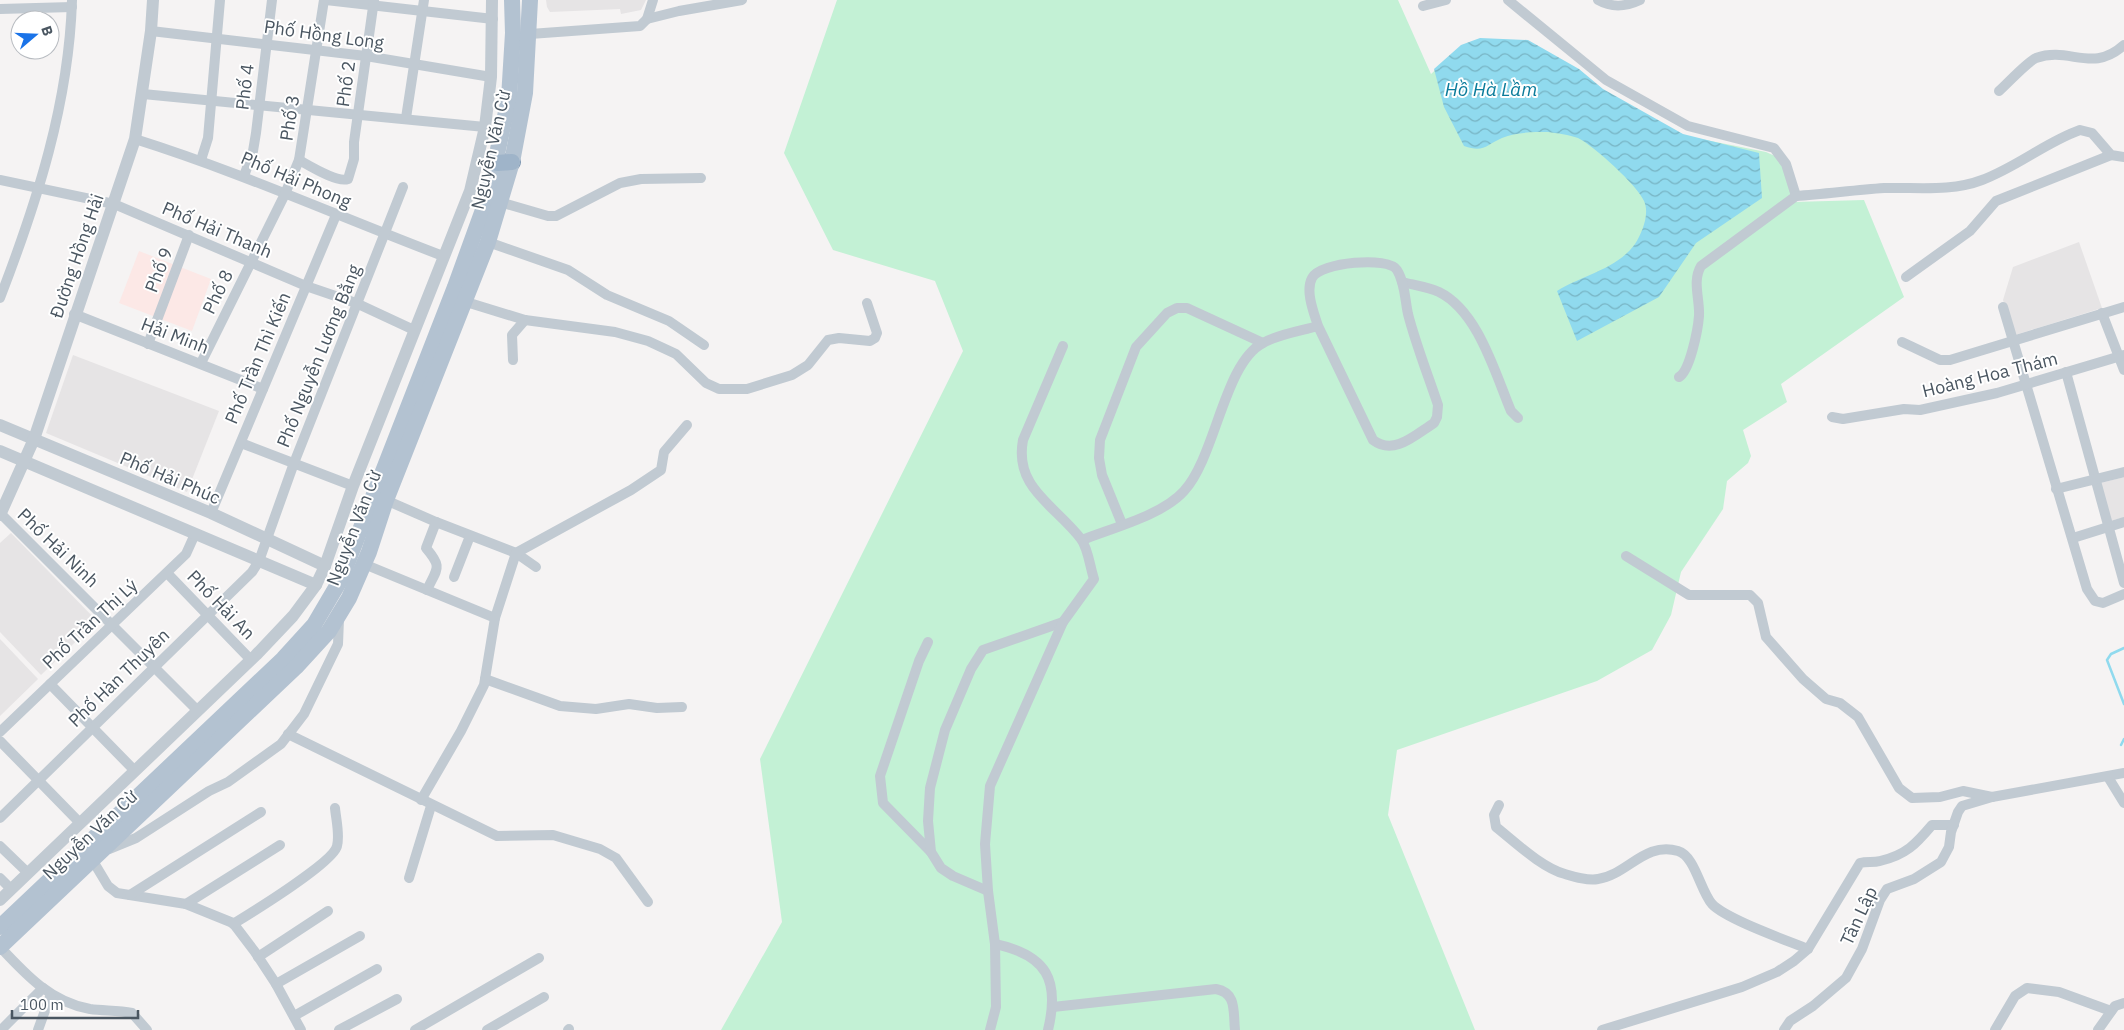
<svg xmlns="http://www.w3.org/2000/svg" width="2124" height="1030" viewBox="0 0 2124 1030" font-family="'IBM Plex Sans',sans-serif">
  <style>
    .education { fill: #e6e4e5 }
    .medical { fill: #fce8e6 }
    .green { fill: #c3f1d5 }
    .water { fill: url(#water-waves) }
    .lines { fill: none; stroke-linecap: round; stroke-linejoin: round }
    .stream { stroke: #90daee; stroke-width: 2.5 }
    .trunk-casing { stroke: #7690ad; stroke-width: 18 }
    .minor { stroke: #c1cad2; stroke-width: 10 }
    .tertiary { stroke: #c1cad2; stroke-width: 12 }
    .primary { stroke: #b3c2d1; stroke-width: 16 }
    .trunk { stroke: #9fb4c9; stroke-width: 16 }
    .labels { text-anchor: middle; stroke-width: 4; stroke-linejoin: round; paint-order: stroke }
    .street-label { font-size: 18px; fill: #4a5661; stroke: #fff }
    .water-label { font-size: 19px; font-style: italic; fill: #0c7c9b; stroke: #fff }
  </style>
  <defs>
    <pattern id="water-waves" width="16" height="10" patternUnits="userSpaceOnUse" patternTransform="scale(1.25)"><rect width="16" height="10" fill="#90daee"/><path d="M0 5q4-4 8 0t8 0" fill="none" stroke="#78b4c4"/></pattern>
  </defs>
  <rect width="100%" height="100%" fill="#f5f3f3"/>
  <g class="education">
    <path d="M546,0H646L641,10L621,14L620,9L550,12L547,7Z"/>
    <path d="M2079,242L2102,308L2015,335L2003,300L2013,267Z"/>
    <path d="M73,355L219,411L187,492L46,433Z"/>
    <path d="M2124,477V517L2107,522L2097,484Z"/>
    <path d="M11,533L97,621L41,675L0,632V543Z"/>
    <path d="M0,639L38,679L0,716Z"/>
  </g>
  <path class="medical" d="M139,251L211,279L192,331L119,303Z"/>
  <path class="green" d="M837,0H1398L1431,74L1462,46L1610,94L1681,135L1766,152L1782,159L1793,202L1864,200L1904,297L1781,384L1787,402L1743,430L1751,456L1748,463L1727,481L1723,509L1681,572L1671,615L1652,650L1597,681L1397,750L1388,815L1475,1030H721L782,922L760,759L963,351L935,281L833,250L784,153Z"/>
  <path class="water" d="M1480,38L1528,40L1579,69L1603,89L1683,134L1759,153L1762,198L1696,243L1659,297L1577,341L1557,291C1582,275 1616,270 1635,244C1642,233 1650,214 1644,201C1638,186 1593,145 1578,138C1570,135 1556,133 1548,132C1533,132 1516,132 1502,138C1486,145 1484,153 1464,146L1444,107L1434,69L1461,45Z"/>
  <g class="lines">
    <g class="stream">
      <path d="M2124,648L2111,654L2107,660L2124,704"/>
      <path d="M2121,745L2124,739"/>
    </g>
    <defs>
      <path id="trunk" d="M497,163L512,162"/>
    </defs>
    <use href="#trunk" class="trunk-casing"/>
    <g class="minor">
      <path d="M326,0L493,19"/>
      <path d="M1508,0L1606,80L1688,126L1774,148L1786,164L1796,196"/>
      <path d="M1598,0C1612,8 1625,7 1640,0"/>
      <path d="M1423,6L1446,0"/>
      <path d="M0,9L72,7"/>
      <path d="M647,19L679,11L742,0"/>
      <path d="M151,31L366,56L491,77"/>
      <path d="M530,34L640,26L647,19L653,0"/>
      <path d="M1999,91C2008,83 2027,62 2036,58C2070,46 2092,74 2124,45"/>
      <path d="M143,94L485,127"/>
      <path d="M406,118L424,0"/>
      <path d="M135,139C240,172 340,217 443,256"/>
      <path d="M201,160L208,138L220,0"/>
      <path d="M299,160C310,166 337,183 348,179L354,159V142L374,0"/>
      <path d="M244,176L253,151L256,133L272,0"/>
      <path d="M0,180L114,204L306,286L356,303L414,330"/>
      <path d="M1796,196C1825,194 1855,190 1884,188C1916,187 1951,192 1982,180C2017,167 2046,142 2080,130L2092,133L2111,155L2124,157"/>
      <path d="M500,202L548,216H556L620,183L641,179L701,178"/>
      <path d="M488,242L568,270L607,295L669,321L704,345"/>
      <path d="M1906,277L1970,231L1996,201L2111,155"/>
      <path d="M1402,282C1414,285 1428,287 1439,292C1478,311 1495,373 1511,411L1518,418"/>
      <path d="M0,298C37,202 69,103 72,0"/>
      <path d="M463,301L525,320L615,332L648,341L676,354L706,383L719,389H747L792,375L808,365L828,340L839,338L870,341L875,338L877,333L867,303"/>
      <path d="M2003,307L2087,589L2095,601L2103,603L2124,594"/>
      <path d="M2102,313L2124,370"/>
      <path d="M74,314L263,389"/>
      <path d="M1902,342L1940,360H1950L2124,307"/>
      <path d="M148,344L189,235"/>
      <path d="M513,360L512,335L525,320"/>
      <path d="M201,363L285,194L299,160L324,0"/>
      <path d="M2066,372L2124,583"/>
      <path d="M1679,377C1690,371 1698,329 1699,316C1700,299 1692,281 1701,266L1796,196"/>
      <path d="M1832,417L1843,419L1904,409L1920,410L1997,393L2124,355"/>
      <path d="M241,443L353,486"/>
      <path d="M2056,489L2124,472"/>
      <path d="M381,498L436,522L516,553L536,567"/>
      <path d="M211,513L336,215"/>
      <path d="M1,514L198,711"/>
      <path d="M1122,524L1102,475L1099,458L1100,440L1136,347L1167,313L1177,308H1187L1263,343"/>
      <path d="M2073,538L2124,522"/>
      <path d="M1082,540C1112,528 1163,515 1184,491C1216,456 1224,363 1263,343C1279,334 1301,331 1318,326C1314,313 1305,291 1312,278C1320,262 1389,256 1397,270C1405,283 1405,300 1408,314C1416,345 1428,375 1438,405L1437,417L1434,423C1415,435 1394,456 1373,440L1318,326"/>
      <path d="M1626,556L1689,595H1750L1758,603L1766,637L1803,679L1826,699L1840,703L1858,717L1899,788L1912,798L1940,797L1963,791L1992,797"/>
      <path d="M364,564L495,618"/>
      <path d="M167,573L251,660"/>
      <path d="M454,577L470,536"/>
      <path d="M427,590C437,568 443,568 426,548L436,522"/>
      <path d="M928,642L919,661L880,776L883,803L931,852"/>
      <path d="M485,679L560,706L596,709L629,704L657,708L682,707"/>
      <path d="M50,684L135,771"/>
      <path d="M0,732L186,554L195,534"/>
      <path d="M288,734L497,836L553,835L600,849L616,858L648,902"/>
      <path d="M0,741L80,823"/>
      <path d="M2108,777L2124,803"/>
      <path d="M421,800L461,731L484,685L495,618L516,553L631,490L661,470L664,452L687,425"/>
      <path d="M1499,805L1494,815L1496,827C1515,842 1542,868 1565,874C1575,877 1588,881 1598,879C1627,875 1645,841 1678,851C1695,856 1700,890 1712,904C1726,919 1786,940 1808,949"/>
      <path d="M0,818L252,572L259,561L294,463L403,187"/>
      <path d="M0,846L28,873"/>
      <path d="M109,849L136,838L209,791L228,782L281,744L304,714L338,644L339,619"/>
      <path d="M93,861L108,886L117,893L186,904L233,923L255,952L276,984L301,1030"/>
      <path d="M0,878L11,889"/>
      <path d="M409,878L431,806"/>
      <path d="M988,891L953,876L941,868L931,852L928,821L930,788L945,730L971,669L983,650L1063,622"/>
      <path d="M130,895L261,812"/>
      <path d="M186,904L280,845"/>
      <path d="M233,924C251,913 334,862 337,846C340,835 336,819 335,808"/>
      <path d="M995,944C1047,955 1060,980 1048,1030"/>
      <path d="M0,947C26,975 51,1002 90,1009C104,1011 118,1010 132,1013L147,1030"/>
      <path d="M258,957L328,911"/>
      <path d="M276,984L360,936"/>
      <path d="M1053,1007L1216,989C1237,993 1233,1011 1235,1030"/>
      <path d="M294,1016L377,969"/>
      <path d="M1,1030L43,988"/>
      <path d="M38,1030L51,994"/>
      <path d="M339,1030L397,999"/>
      <path d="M415,1030L539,958"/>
      <path d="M487,1030L544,997"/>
      <path d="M568,1030L569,1029"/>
      <path d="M990,1030L996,1007L995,944L988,891L985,844L990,786L1063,622L1094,579C1090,567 1088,548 1081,539C1055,505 1014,488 1023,440L1063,346"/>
      <path d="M1602,1030L1742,987L1777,972L1794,961L1808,949L1860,863C1867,861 1873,863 1880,861C1906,855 1916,844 1932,825H1954"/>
      <path d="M1784,1030L1790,1021L1813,1006L1846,978L1862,949L1880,900L1887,889L1914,879L1941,862L1949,847L1951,832L1958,812L1962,806L1992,797L2124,773"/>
      <path d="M1995,1030L2015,996L2027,988L2059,992L2111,1011"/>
      <path d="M2098,1030L2115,1006L2124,1003"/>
    </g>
    <g class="tertiary">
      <path d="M0,425L211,513L325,566"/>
      <path d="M0,451L316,585"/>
      <path d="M0,515L34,439L135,139L151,31L153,0"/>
      <path d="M0,900L256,655L293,616L316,585L325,566L353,486L470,191L485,127L491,77L492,0"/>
    </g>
    <g class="primary">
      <path d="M0,927L283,659L314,625L341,579L455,287L488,196L509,98L513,33L512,0"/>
      <path d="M0,947L296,667L329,631L349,598L369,552L386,500L488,242L512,162L525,93L530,0"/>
    </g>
    <use href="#trunk" class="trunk"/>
  </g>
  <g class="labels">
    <g class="street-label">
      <text transform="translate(324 35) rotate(8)" y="6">Phố Hồng Long</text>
      <text transform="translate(346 84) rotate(-82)" y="6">Phố 2</text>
      <text transform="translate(245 87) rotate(-83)" y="6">Phố 4</text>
      <text transform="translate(290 118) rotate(-81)" y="6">Phố 3</text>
      <text transform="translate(491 150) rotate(-77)" y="6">Nguyễn Văn Cừ</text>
      <text transform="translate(296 180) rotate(23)" y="6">Phố Hải Phong</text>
      <text transform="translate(217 230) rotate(23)" y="6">Phố Hải Thanh</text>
      <text transform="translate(77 256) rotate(-71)" y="6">Đường Hồng Hải</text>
      <text transform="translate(159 270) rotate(-69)" y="6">Phố 9</text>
      <text transform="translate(218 292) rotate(-64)" y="6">Phố 8</text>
      <text transform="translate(175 336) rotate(21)" y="6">Hải Minh</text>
      <text transform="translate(319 356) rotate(-68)" y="6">Phố Nguyễn Lương Bằng</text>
      <text transform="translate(258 358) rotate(-67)" y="6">Phố Trần Thì Kiến</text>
      <text transform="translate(1990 375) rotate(-14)" y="6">Hoàng Hoa Thám</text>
      <text transform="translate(170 478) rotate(23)" y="6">Phố Hải Phúc</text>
      <text transform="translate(354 528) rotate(-69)" y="6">Nguyễn Văn Cừ</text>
      <text transform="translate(58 548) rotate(44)" y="6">Phố Hải Ninh</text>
      <text transform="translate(221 605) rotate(46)" y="6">Phố Hải An</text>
      <text transform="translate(90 624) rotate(-43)" y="6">Phố Trần Thị Lý</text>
      <text transform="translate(119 678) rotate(-44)" y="6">Phố Hàn Thuyên</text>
      <text transform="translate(90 835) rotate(-43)" y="6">Nguyễn Văn Cừ</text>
      <text transform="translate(1859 916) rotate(-65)" y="6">Tân Lập</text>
    </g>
    <g class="water-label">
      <text x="1491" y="96">Hồ Hà Lầm</text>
    </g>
  </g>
  <g transform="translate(35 35) rotate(71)"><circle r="24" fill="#ffffff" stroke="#b7bbc0"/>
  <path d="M0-4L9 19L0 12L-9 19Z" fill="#1a73e8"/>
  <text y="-8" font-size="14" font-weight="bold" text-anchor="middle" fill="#4a5661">B</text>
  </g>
  <path d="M12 1010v8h126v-8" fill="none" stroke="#4a5661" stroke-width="2.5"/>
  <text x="20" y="1010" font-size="15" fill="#4a5661" stroke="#ffffff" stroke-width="4" paint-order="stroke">100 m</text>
</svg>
